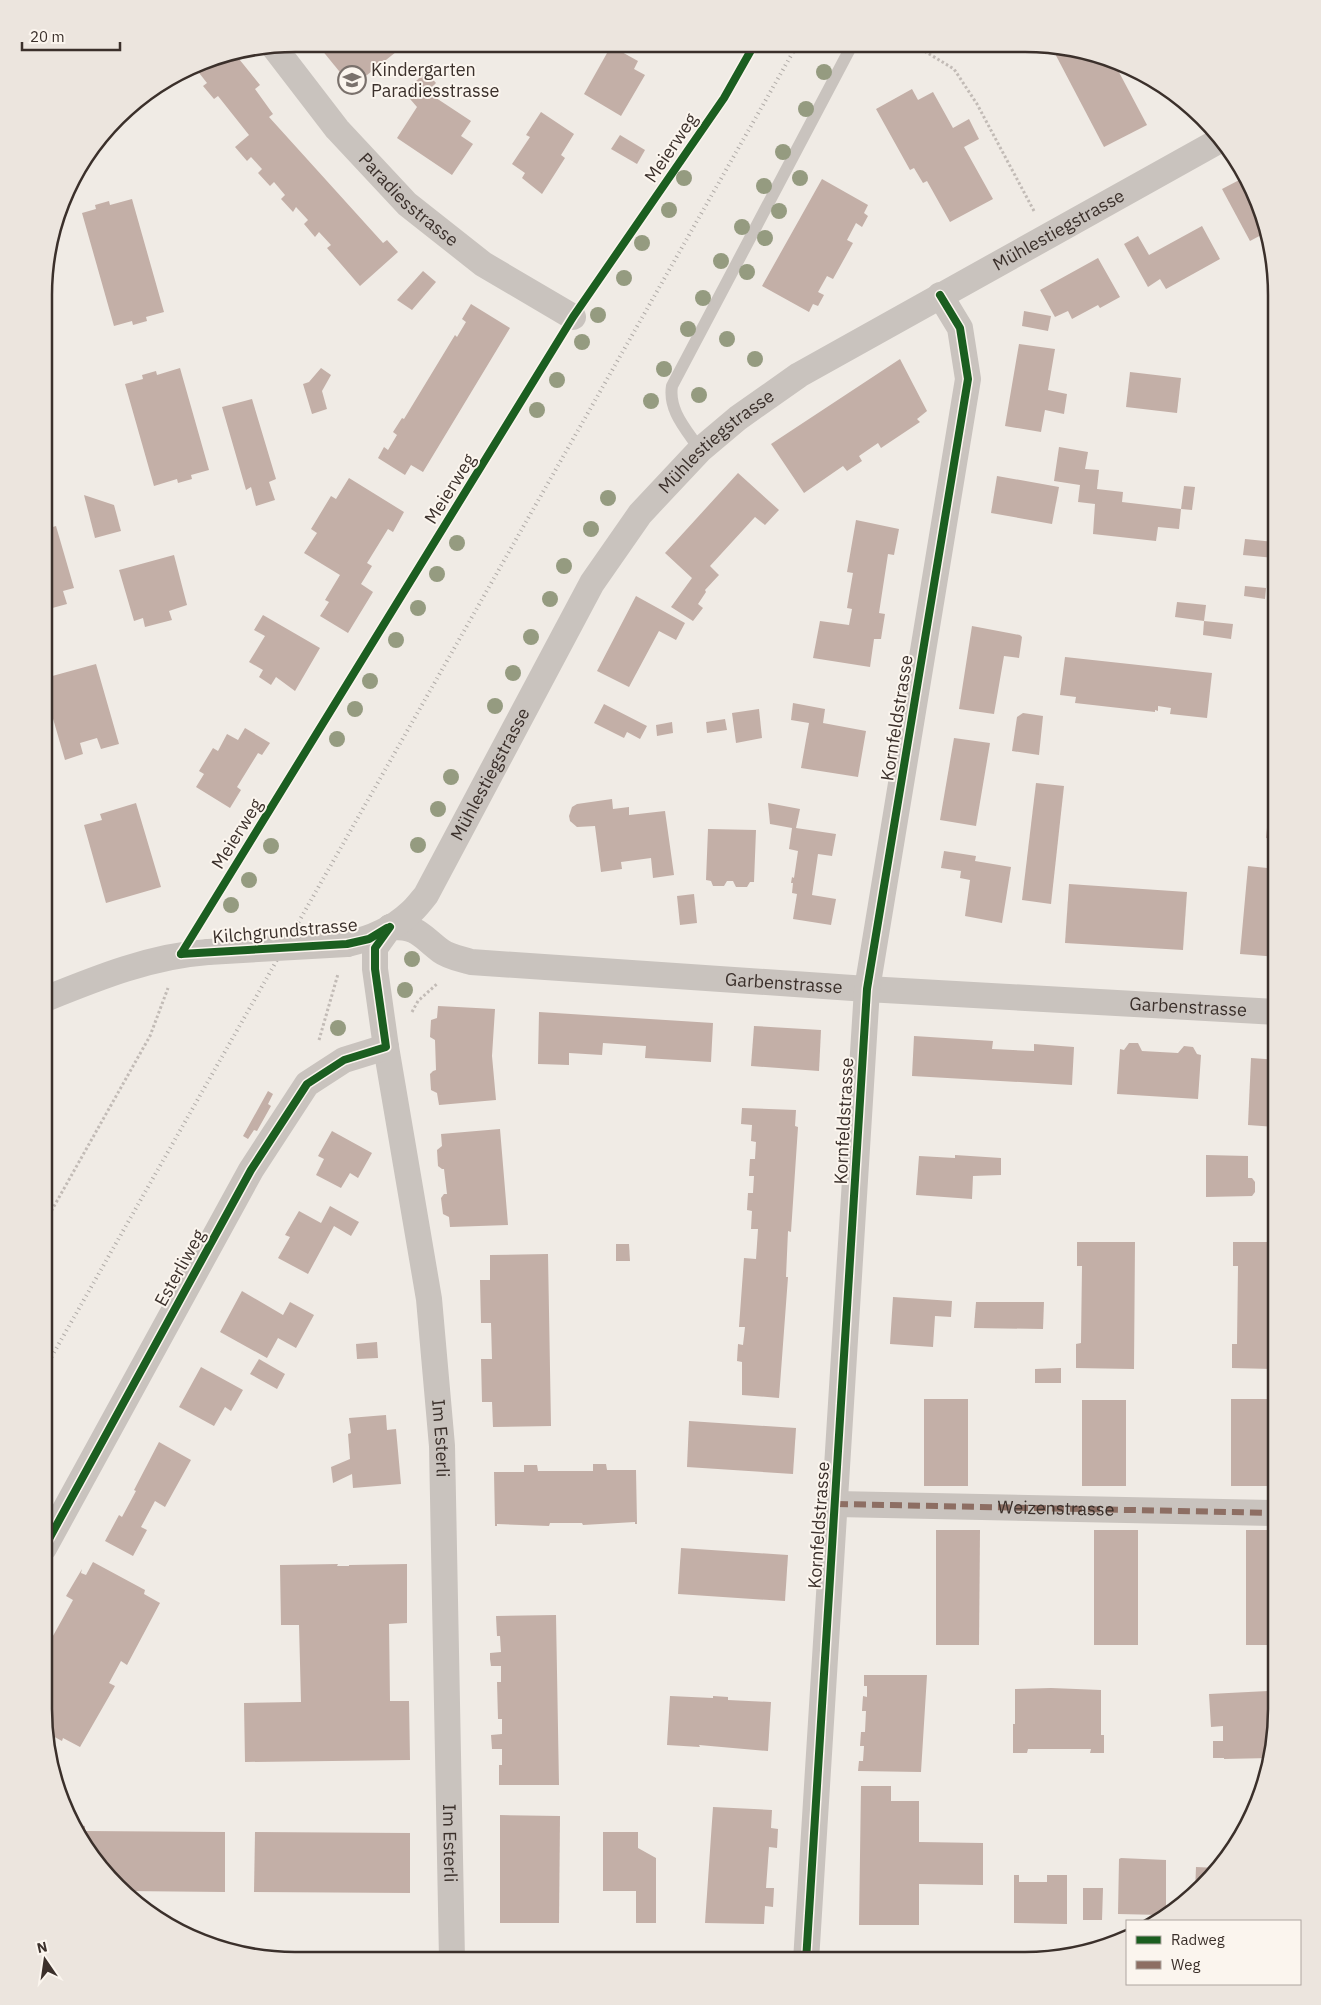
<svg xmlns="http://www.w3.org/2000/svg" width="1321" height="2005" viewBox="0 0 1321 2005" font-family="'IBM Plex Sans',sans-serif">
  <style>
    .building { fill: #c3afa7 }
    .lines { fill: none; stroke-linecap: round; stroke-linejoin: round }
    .path { stroke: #c2bbb6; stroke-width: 3; stroke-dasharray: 2.5 2.5; stroke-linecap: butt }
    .service { stroke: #c9c3be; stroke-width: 12 }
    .minor { stroke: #c9c3be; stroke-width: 26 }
    .rail { stroke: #b1aca8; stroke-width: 4; stroke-dasharray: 1 4; stroke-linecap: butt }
    .minor-bridge { stroke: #c9c3be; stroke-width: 26 }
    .quiet { stroke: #8d6e63; stroke-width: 6; stroke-dasharray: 12 6; stroke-linecap: butt }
    .cycleway-casing { stroke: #fbf5ee; stroke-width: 11 }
    .cycleway { stroke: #1b5e20; stroke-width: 8 }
    .tree { fill: #959b80 }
    .labels { text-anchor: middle; stroke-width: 4; stroke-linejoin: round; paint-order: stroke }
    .poi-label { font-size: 18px; fill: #3b302b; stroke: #fbf5ee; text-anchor: start }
    .street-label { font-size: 18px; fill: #3b302b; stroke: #fbf5ee }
    .rim { fill: none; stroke: #3b302b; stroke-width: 2.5 }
  </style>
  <rect width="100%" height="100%" fill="#f0ebe5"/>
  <g class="building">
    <path d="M317,44H406L352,87Z"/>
    <path d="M681,45H700L696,53Z"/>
    <path d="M611,46L638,61L634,69L645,75L621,116L584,94Z"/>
    <path d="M1051,46H1058L1113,61L1147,125L1104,147Z"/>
    <path d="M235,54L260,85L255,89L273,114L269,117L383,243L387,240L398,252L360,286L327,248L331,245L319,232L315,237L304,224L308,220L296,207L293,212L281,199L285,195L274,182L270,186L258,173L262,169L251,157L247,161L235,147L249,135L218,96L214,99L203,86L207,83L196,69L193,73L191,71L214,57Z"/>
    <path d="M426,72L436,83L427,92L471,121L461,136L473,144L452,175L397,138L417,107L404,92Z"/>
    <path d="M912,89L918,100L933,92L953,128L969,119L979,139L964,147L993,199L950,222L927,181L923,183L914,168L910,170L876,109Z"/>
    <path d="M541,112L574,134L561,155L565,158L542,194L522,178L525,173L512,164L530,137L526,135Z"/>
    <path d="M620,135L645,150L637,164L611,149Z"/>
    <path d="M1245,177L1258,199L1265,233L1250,241L1222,189Z"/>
    <path d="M822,179L868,205L864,213L868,216L862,227L856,223L847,240L853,243L833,279L827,276L818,292L824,295L818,306L813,304L809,312L762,286Z"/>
    <path d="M132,199L164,312L146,317L147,321L133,325L132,321L114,326L82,213L96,209L95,205L109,201L110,205Z"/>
    <path d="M1202,226L1220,259L1166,289L1160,279L1148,287L1124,244L1138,236L1149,255Z"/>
    <path d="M1098,258L1120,297L1100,308L1098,305L1072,319L1068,311L1055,317L1040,290Z"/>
    <path d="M423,271L436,282L412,310L397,300Z"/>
    <path d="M471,304L510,328L423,472L411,465L405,475L378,458L384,447L388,450L397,435L393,432L402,418L404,419L455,335L457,337L466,322L462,319Z"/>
    <path d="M1024,311L1051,316L1048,331L1022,326Z"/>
    <path d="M1019,344L1055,349L1048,390L1067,394L1064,414L1045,410L1041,432L1005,426Z"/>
    <path d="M900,359L927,411L917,419L920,422L881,448L878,443L859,456L862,461L847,471L843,466L804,493L771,444Z"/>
    <path d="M180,368L209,470L191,475L192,479L178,483L177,479L154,486L125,384L143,379L142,375L156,371L157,375Z"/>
    <path d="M321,368L331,375L322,391L327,409L312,414L303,384L309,382Z"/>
    <path d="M1130,372L1181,378L1177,413L1126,407Z"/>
    <path d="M252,399L276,479L269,482L275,500L256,506L251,487L246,490L222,407Z"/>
    <path d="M1059,447L1088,452L1085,469L1099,470L1097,489L1123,492L1122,502L1181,509L1179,529L1158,527L1156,541L1093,534L1095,504L1078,502L1080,485L1054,481Z"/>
    <path d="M738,473L779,510L765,525L755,517L710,566L719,575L705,590L706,592L698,604L703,608L693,621L671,607L692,578L665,553Z"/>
    <path d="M997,476L1059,487L1052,524L991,513Z"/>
    <path d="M349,478L404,512L393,532L388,529L367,563L372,566L361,584L373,592L348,633L320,616L329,602L325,600L340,575L304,553L317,533L311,529L331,496L336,499Z"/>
    <path d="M1184,486L1195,487L1192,510L1181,509Z"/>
    <path d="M84,495L114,505L121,531L95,538Z"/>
    <path d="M856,520L899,529L894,555L888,554L879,613L885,614L881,639H874L870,667L813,658L820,621L849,625L852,609L847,608L853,573L847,572Z"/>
    <path d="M56,526L74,588L63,591L67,604L45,610L46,529Z"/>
    <path d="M1245,539L1275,542L1274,558L1243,555Z"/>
    <path d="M174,555L187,605L169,611L172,620L145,627L143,618L134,621L119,570Z"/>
    <path d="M1245,586L1266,588L1265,599L1244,596Z"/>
    <path d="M636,596L685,623L676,640L659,631L629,687L597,671Z"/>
    <path d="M1177,602L1206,605L1204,621L1175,617Z"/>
    <path d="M263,615L320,648L295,691L276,677L271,685L259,677L263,670L249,662L265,636L254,630Z"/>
    <path d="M1204,621L1233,624L1231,639L1203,635Z"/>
    <path d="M972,626L1020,635L1022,637L1019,658L1004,656L994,714L959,709Z"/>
    <path d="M1065,657L1212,673L1207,718L1170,714L1171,708L1158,706V711L1155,710V712L1075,703L1076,697L1060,695Z"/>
    <path d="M96,664L119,744L101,749L97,738L80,743L83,754L65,760L45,691V678Z"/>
    <path d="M793,703L825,709L823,723L866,731L858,777L801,768L809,723L791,720Z"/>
    <path d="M604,704L647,726L640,739L627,732L624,738L594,723Z"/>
    <path d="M759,709L762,738L736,743L732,713Z"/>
    <path d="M1023,713L1043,716L1039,755L1012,751L1017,717Z"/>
    <path d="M725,719L727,730L707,733L706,722Z"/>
    <path d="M672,722L673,733L657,736L656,725Z"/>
    <path d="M245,728L270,743L262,755L258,753L237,787L241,790L230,808L196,787L204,774L199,771L213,748L218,751L227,734L238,740Z"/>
    <path d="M1276,736H1277V840L1266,838Z"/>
    <path d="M954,738L990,743L976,826L940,820Z"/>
    <path d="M1036,783L1064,786L1051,904L1022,900Z"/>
    <path d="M612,799L613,809L629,807V815L665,811L674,875L653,878L651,858L621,862L622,869L601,872L595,826L577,827L570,821L569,816L572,807L577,804Z"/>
    <path d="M136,803L161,887L106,903L84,825L102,820L100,814Z"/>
    <path d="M768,803L800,809L796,828L836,834L832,856L818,854L812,895L836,899L831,925L793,919L797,894L792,893L793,883H791L792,877L794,878L798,851L789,849L792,828L770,824Z"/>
    <path d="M708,829L756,830L754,882H750L747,887H736L733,881H727L724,886H713L711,881L706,880Z"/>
    <path d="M944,851L976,856L975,861L1011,867L1002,923L965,916L970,880L960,878L961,871L941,868Z"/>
    <path d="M1248,866L1277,869V957L1240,954Z"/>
    <path d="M1069,884L1187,892L1183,950L1065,943Z"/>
    <path d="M694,894L697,923L680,925L677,896Z"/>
    <path d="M438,1006L495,1009L492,1056L496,1100L439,1105L437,1093L431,1090L430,1074L433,1071L436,1070L435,1040L430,1037L431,1020L437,1018Z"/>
    <path d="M539,1012L713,1023L711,1062L645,1058L646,1046L603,1043L602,1055L569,1053V1065L538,1064Z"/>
    <path d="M754,1026L821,1030L819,1071L751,1066Z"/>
    <path d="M914,1036L993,1041L992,1049L1034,1051V1044L1074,1047L1072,1085L912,1076Z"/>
    <path d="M1129,1043H1138L1142,1051L1178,1053L1184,1046L1193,1047L1197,1054L1201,1055L1198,1099L1117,1094L1120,1049L1124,1050Z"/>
    <path d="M1251,1058L1277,1060V1127L1248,1125Z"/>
    <path d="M268,1091L273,1094L268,1104L271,1106L257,1131L254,1130L248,1139L243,1136Z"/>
    <path d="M742,1108L796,1110L795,1126L798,1127L791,1232L788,1231L786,1277H788L779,1398L742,1395V1362L737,1361L738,1344L743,1345L745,1327H739L744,1258L756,1259L758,1229H751L752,1211L747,1210L748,1193H753L754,1176H749L750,1159H755L756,1142L751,1141L752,1125L741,1124Z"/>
    <path d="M500,1129L508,1225L450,1227L449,1217L443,1214L441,1198L444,1194H447L444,1169H442L438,1166L437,1150L442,1146L441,1134Z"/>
    <path d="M332,1131L372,1153L358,1178L350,1173L341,1188L316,1175L324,1159L318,1156Z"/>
    <path d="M955,1155L1001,1158V1175L973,1176L972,1199L916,1195L919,1156L955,1158Z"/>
    <path d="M1206,1155L1248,1156V1178H1252L1255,1182V1192L1252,1196L1206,1197Z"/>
    <path d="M330,1206L359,1222L351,1236L334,1226L308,1274L278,1258L290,1237L285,1235L299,1211L321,1223Z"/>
    <path d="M1077,1242H1135L1134,1369L1076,1368V1344L1081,1343L1082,1266H1077Z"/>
    <path d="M1233,1242H1277V1369L1232,1368V1344H1237L1238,1266H1233Z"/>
    <path d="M616,1244H629L630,1261H616Z"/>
    <path d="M548,1254L551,1426L493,1427L492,1402H482L481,1359H492L491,1323H481L480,1280H490V1255Z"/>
    <path d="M242,1291L283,1315L290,1302L314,1315L296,1348L278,1338L267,1358L220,1332Z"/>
    <path d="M893,1297L952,1301L951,1317L935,1316L933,1347L890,1344Z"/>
    <path d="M976,1302H1044L1043,1329L974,1328Z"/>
    <path d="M377,1342L378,1358L357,1359L356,1344Z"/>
    <path d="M259,1359L285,1374L277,1389L250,1374Z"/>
    <path d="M201,1367L243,1390L231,1411L225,1407L214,1426L179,1407Z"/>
    <path d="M1061,1368V1383H1035V1369Z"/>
    <rect x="924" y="1399" width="44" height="87"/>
    <rect x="1231" y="1399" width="44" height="87"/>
    <rect x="1082" y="1400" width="44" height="86"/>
    <path d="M386,1415L387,1430L396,1429L401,1484L353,1488L352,1474L333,1483L331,1467L350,1459L348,1434L351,1433L349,1418Z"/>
    <path d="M689,1421L796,1428L793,1474L687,1467Z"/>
    <path d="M159,1442L191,1460L165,1507L155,1501L141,1527L147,1530L133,1556L105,1541L119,1515L122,1517L136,1491L134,1490Z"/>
    <path d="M593,1464H606L607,1470H636L637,1524H635V1522L583,1525L582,1523H550L549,1526L497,1524V1526H495L494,1472H524V1465H537L538,1471H593Z"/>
    <path d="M936,1530H980L979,1645H936Z"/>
    <rect x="1094" y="1530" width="44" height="115"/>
    <rect x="1246" y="1530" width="31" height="115"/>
    <path d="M681,1548L788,1555L785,1601L678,1594Z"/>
    <path d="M93,1562L145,1590L144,1594L160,1603L127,1665L121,1661L109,1683L115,1686L80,1747L63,1738L62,1741L49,1734L44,1709V1652L73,1600L66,1596L82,1569L81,1573L86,1575Z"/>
    <path d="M338,1564L337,1566H349V1565L407,1564V1623L389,1624L390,1701H409L410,1760L245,1762L244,1703L301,1702L299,1625H281L280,1565Z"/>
    <path d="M556,1615L559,1785H499V1765H502V1749H492L491,1735L502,1734V1719H498L497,1682H501V1666H491L490,1659V1653L501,1652L500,1636H497L496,1616Z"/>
    <path d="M864,1675H927L921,1772L858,1771L859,1761H863L864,1746H860L861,1732H865L866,1711H862L863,1696L867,1697V1686H864Z"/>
    <path d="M1051,1688L1101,1690V1735H1104V1753H1090L1091,1749H1028L1027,1753H1013V1724H1015V1689Z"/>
    <path d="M1268,1691L1270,1758L1224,1759V1758H1213V1741H1223V1726L1211,1727L1209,1694Z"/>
    <path d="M670,1696L713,1698V1696L728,1697V1700L771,1702L768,1751L699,1745L700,1747L667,1745Z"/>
    <path d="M861,1786H891V1801H919V1842L983,1843V1885L919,1884V1925H859Z"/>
    <path d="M713,1807L772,1810L771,1828L778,1829L777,1848L769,1847L766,1888H774L773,1907L765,1906L764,1924L705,1923Z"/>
    <path d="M500,1815L560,1816L559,1923H500Z"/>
    <path d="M79,1825L85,1826V1831L225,1832V1892L124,1891L96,1863L78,1831Z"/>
    <path d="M255,1832L410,1833V1893L254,1892Z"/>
    <path d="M603,1832H638V1848L656,1858V1923H636V1891H603Z"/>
    <path d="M1121,1858L1166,1860V1908L1179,1909L1162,1919V1915L1118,1914L1119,1859Z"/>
    <path d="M1196,1867L1218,1868L1195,1892Z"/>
    <path d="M1014,1875H1019V1882H1047V1875H1067V1924L1014,1923Z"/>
    <path d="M1083,1888H1103L1102,1920H1083Z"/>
  </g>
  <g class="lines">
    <g class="path">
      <path d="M916,46L954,69L977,104L1034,211"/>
      <path d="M412,1012L418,1001L438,983"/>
      <path d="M319,1040L338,974"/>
      <path d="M44,1224L150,1036L168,988"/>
    </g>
    <path class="service" d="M700,450C687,430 668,411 672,386L852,45"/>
    <g class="minor">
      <path id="s1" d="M274,47L337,129L407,204L483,264L573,317"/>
      <path id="s2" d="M390,927L375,948V969L386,1047L429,1299L442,1446L452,1960"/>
      <path id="s3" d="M390,927C418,926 421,936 441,951C449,957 462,959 471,962L867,989L1277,1012"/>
      <path id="s4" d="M347,944C369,939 393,929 410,913C416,908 421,901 426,895L592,583L640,514L700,450L738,418L799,375L1222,139"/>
      <path d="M45,999C97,978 151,956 208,952"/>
      <path d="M836,1504L1277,1513"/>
      <path d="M44,1548L251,1170L307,1084L344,1060L386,1047"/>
      <path d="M806,1961L867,989L968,379L960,328L940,295"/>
    </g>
    <path class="rail" d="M44,1370L797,45"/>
    <path class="minor-bridge" d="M208,952L347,944"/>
    <path class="quiet" id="s5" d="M836,1504L1277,1513"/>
    <defs>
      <g id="cycleway">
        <path d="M181,954L573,317L724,98L754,45"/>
        <path d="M181,954L347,944L369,939L387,928"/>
        <path d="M44,1548L251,1170L307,1084L344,1060L386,1047L375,969V948L390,927"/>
        <path d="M806,1961L867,989L968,379L960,328L940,295"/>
      </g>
    </defs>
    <use href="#cycleway" class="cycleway-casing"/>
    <use href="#cycleway" class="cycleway"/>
  </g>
  <g class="tree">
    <circle cx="824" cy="72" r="8"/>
    <circle cx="806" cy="109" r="8"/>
    <circle cx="783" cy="152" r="8"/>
    <circle cx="684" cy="178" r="8"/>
    <circle cx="800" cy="178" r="8"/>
    <circle cx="764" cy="186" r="8"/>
    <circle cx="669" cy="210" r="8"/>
    <circle cx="779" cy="211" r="8"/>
    <circle cx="742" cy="227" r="8"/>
    <circle cx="765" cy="238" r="8"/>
    <circle cx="642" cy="243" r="8"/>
    <circle cx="721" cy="261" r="8"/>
    <circle cx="747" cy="272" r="8"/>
    <circle cx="624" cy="278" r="8"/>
    <circle cx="703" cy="298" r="8"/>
    <circle cx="598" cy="315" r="8"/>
    <circle cx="688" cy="329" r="8"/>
    <circle cx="727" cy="339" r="8"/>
    <circle cx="582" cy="342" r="8"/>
    <circle cx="755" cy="359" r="8"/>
    <circle cx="664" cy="369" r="8"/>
    <circle cx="557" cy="380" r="8"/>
    <circle cx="699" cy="395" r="8"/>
    <circle cx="651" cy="401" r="8"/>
    <circle cx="537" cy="410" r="8"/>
    <circle cx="608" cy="498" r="8"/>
    <circle cx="591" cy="529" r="8"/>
    <circle cx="457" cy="543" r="8"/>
    <circle cx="564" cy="566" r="8"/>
    <circle cx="437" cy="574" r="8"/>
    <circle cx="550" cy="599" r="8"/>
    <circle cx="418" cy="608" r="8"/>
    <circle cx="531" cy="637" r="8"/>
    <circle cx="396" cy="640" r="8"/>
    <circle cx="513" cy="673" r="8"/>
    <circle cx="370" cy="681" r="8"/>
    <circle cx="495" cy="706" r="8"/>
    <circle cx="355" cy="709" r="8"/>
    <circle cx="337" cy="739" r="8"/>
    <circle cx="451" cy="777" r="8"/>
    <circle cx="438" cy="809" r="8"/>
    <circle cx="418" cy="845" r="8"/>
    <circle cx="271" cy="846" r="8"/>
    <circle cx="249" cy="880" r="8"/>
    <circle cx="231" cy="905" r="8"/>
    <circle cx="412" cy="959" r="8"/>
    <circle cx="405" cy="990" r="8"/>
    <circle cx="338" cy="1028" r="8"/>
  </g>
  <defs>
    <symbol id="school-ring" viewBox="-11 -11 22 22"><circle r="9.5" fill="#fbf5ee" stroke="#7a716c" stroke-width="1.5"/><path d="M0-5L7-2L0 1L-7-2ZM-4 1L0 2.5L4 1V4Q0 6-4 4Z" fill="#7a716c"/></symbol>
  </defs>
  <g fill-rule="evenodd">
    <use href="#school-ring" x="336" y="64" width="32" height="32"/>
  </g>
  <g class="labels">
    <g class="poi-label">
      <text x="371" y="76">Kindergarten<tspan x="371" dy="21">Paradiesstrasse</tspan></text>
    </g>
    <g class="street-label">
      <text transform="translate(671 148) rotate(-56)" y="6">Meierweg</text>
      <text dy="6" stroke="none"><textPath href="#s1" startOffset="204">Paradiesstrasse</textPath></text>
      <text dy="6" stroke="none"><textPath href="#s4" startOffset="1042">Mühlestiegstrasse</textPath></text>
      <text dy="6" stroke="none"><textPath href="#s4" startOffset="638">Mühlestiegstrasse</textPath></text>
      <text transform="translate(450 489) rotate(-58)" y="6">Meierweg</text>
      <text transform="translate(897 718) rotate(-81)" y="6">Kornfeldstrasse</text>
      <text dy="6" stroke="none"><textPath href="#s4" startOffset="232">Mühlestiegstrasse</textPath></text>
      <text transform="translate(237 834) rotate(-58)" y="6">Meierweg</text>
      <text transform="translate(285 931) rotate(-5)" y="6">Kilchgrundstrasse</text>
      <text dy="6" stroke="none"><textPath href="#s3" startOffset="404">Garbenstrasse</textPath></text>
      <text dy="6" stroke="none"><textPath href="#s3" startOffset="809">Garbenstrasse</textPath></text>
      <text transform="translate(844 1121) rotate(-87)" y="6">Kornfeldstrasse</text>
      <text transform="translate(180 1268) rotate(-61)" y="6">Esterliweg</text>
      <text dy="6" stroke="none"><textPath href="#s2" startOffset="521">Im Esterli</textPath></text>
      <text dy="6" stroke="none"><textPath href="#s5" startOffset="220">Weizenstrasse</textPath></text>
      <text transform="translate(819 1525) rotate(-86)" y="6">Kornfeldstrasse</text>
      <text dy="6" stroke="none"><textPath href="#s2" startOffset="926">Im Esterli</textPath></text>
    </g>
  </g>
  <path d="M0 0H1321V2005H0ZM295 52H1025A243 243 0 0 1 1268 295V1709A243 243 0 0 1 1025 1952H295A243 243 0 0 1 52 1709V295A243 243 0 0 1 295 52Z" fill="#ece5de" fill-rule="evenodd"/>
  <path class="rim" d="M295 52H1025A243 243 0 0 1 1268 295V1709A243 243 0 0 1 1025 1952H295A243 243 0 0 1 52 1709V295A243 243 0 0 1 295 52Z"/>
  <rect x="1126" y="1920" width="175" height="65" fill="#fbf5ee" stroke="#aea6a0"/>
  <rect x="1136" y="1936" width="25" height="8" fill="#1b5e20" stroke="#aea6a0"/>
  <text x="1171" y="1945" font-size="15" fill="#3b302b">Radweg</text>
  <rect x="1136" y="1961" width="25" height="8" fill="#8d6e63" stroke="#aea6a0"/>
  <text x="1171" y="1970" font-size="15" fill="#3b302b">Weg</text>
  <g transform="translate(45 1960) rotate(347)" stroke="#fbf5ee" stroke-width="4" paint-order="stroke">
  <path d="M0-4L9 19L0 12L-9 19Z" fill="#3b302b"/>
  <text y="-8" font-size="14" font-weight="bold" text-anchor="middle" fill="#3b302b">N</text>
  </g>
  <path d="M22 42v8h98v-8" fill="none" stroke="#3b302b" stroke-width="2.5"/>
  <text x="30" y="42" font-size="15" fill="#3b302b" stroke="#fbf5ee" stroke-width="4" paint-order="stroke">20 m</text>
</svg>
